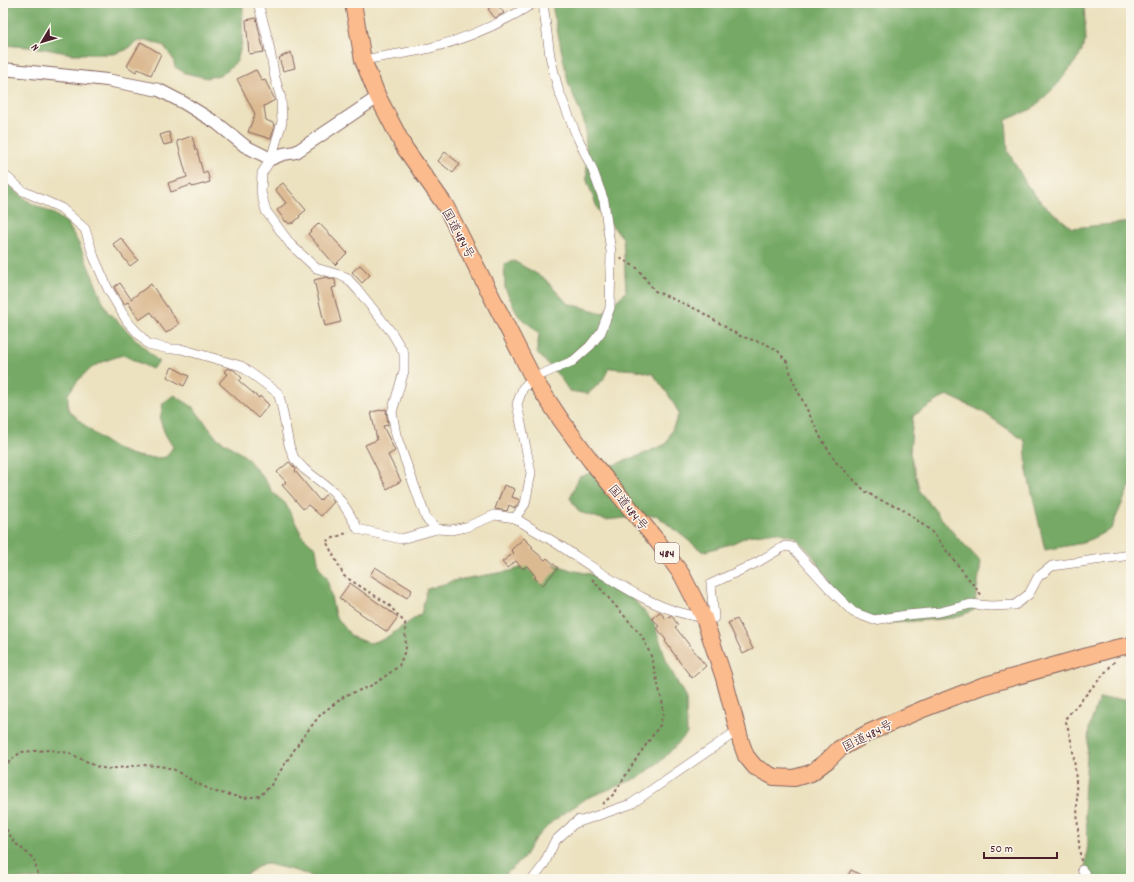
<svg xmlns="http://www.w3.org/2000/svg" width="1134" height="882" viewBox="0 0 1134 882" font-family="Dekko,'Klee One',sans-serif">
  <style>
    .forest { fill: #74a965; stroke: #5f6448 }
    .building { fill: #dbba92 }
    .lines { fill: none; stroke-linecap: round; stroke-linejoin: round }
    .minor-casing { stroke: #83635f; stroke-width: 10 }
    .tertiary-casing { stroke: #83635f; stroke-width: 14 }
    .trunk-casing { stroke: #83635f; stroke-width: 18 }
    .path { stroke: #83635f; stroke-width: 2; stroke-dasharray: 3 3; stroke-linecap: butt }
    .minor { stroke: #fff; stroke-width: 9 }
    .tertiary { stroke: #fff; stroke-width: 12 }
    .trunk { stroke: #fbbb8d; stroke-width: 16 }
    .labels { text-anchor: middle; stroke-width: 3; stroke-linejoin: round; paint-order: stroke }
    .shield { fill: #fbf7ec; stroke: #7f6065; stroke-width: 1 }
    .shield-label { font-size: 12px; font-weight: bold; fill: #4a1f2b }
    .street-label { font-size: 13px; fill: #4a1f2b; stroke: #fbf7ec }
  </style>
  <rect width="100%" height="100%" fill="#fbf7ec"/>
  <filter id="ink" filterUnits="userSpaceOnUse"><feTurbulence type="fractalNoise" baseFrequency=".025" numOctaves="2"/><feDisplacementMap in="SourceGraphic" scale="8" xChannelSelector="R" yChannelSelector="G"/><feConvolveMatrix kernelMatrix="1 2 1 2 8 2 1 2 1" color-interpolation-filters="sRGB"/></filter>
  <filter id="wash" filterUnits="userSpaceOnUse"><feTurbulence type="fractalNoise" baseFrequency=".012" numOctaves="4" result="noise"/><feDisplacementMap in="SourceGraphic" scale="16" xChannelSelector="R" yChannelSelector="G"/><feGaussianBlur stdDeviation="0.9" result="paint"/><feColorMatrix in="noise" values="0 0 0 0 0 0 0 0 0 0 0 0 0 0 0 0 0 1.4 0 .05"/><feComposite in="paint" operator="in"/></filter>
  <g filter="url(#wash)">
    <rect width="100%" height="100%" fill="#ece2c0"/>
    <g class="forest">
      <path d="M3,3H242L243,5L242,43L237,61L223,74L207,78L185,73L175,67L173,59L164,46L150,41H138L126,50L113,54H72L40,48L3,45Z"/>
      <path d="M553,3H1084L1086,40L1079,57L1056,86L1032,109L1006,120L1008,151L1028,187L1043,204L1072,228L1131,222V487L1128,490L1111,529L1083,543L1045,550L1027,471L1025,441L983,412L947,395L913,416L910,453L920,492L956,536L981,562L974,610L954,618L890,623L870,619L846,606L831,589L813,556L795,537L776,532L748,536L733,543L703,552L656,515L605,520L579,512L570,498L579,477L638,456L666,444L679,413L668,394L653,374L637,370L609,368L603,380L588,394L569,391L560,377L537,353L539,333L518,315L505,288L504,264L514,261L544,278L567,303L603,313L626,292L623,238L598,210L587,181L585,124L568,82L553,10Z"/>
      <path d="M3,180L31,203L54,214L67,223L79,244L107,311L159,362L152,369L123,355C93,364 86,369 68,394V409C96,437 124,463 166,457L173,447L165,434L160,420L163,403L174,395L193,407L216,437L245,456L266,481L273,493L285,503L303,537L316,548L319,567L327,578L335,615L352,637L370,643L384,639L421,614L427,589L457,580L510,571L542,561L560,566L571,570L600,576L628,593L654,623L667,662L686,699L687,734L663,759L640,777L587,798L553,821L534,840L523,859L500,879H316L300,872L264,863L239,879H3Z"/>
      <path d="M1099,699H1131V879H1084L1088,842L1084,797L1089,728Z"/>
    </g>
    <g id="blocks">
      <g class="building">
        <path d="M496,3L504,13L495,18L488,9Z"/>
        <path d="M256,18L264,52L249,54L246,20Z"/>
        <path d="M141,42L161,54L151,75L138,69L136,72L127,66Z"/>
        <path d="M291,52L295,68L283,71L279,58Z"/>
        <path d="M256,70L262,81L265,80L275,100L264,106L266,120L275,124L271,139L248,132L255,114L237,79Z"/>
        <path d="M169,132L172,143L164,145L160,135Z"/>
        <path d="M192,136L196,150H197L203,173L207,171L210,182L192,187L191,185L171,192L168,183L187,177L177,141Z"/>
        <path d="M445,152L460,164L453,173L438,161Z"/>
        <path d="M283,183L306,210L299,216L300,217L292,224V222L289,224L287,221L286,222L277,210L286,203L275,189Z"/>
        <path d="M319,223L347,253L335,265L308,234Z"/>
        <path d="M121,238L138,260L130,266L113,244Z"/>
        <path d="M360,265L370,275L362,283L352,272Z"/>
        <path d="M326,277L335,280L336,287L332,288L341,322L325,326L314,280Z"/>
        <path d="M120,283L131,299L151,284L179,324L166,333L151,312L139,320L128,302L124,304L114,287Z"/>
        <path d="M172,367L189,376L184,386L167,377Z"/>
        <path d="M227,368L234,370L242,378L239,381L259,398L260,396L269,405L258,418L219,383L227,374L224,372Z"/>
        <path d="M386,409L388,425L383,426L395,451L388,455L401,481L387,489L365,445L377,440L371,412Z"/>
        <path d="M289,462L296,469L295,471L320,501L325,495L334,502L321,516L308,505L303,509L282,485L286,482L277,472Z"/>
        <path d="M504,485L515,489L512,497L520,500L519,502L515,508L509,505L507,511L495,509Z"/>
        <path d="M524,538L533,547L531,548L545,560L547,558L558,568L543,585L534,578L536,577L527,566L523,569L516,561L507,568L502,562L514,553L511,550Z"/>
        <path d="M375,567L412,590L407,598L370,575Z"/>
        <path d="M350,583L398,617L387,632L339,598Z"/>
        <path d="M660,612L666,619L670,616H672L678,625L675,627L706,666L692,678L681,664L665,641L666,640L657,628L659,626L652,618Z"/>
        <path d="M737,619L753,649L743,654L728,623Z"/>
        <path d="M851,870L869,879H846Z"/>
      </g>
    </g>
  </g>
  <g filter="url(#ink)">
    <use href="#blocks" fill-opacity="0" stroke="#83635f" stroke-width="1"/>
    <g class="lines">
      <defs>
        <g id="minor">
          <path d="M258,3L268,40L275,78L281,98L282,122L271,159L262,173L261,192L266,211L291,245L316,268L346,277L358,290L392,333L404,353V371L392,412L394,423L396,435L426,518L437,529L451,530L466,527L495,515L515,518C530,528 547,537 562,547C606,576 659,617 714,618L711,584L758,562L785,546L792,547L830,589L853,612L874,620L907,615L940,612L971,604L990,606L1015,605L1029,594L1038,577L1052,566L1131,555"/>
          <path d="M363,60C385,56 408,53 430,48C466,39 502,23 534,3"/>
          <path d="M3,174L23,191L61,208L85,229L94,257L108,289L127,321L148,344L169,349H181L241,366L278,393L281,403L289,445L294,458L304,469L334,492L347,510L358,529L401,539L437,529"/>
          <path d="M515,518L525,504L531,473L517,404L523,388L533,378L573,361L590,346L601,332L610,308L611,252L604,201L592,168L576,134L558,89L550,56L543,3"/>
          <path d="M573,824L631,804L737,731"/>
          <path d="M1082,870L1089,879"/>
          <path d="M533,879L543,866L555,841L578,820"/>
        </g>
        <path id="tertiary" d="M3,69L107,80L159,90L184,103L218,124L245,146L271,159L283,154L296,152L378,97"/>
        <path id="trunk" d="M353,3L363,60L378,97L404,147L445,205L533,378L561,420L591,461L658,542L682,575L704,618L724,678L741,742L746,756L755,767L774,777L794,778L811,773L828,760L839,749L870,732L923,709L982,686L1116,648L1131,645"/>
      </defs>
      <use href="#minor" class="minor-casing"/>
      <use href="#tertiary" class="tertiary-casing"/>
      <use href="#trunk" class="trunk-casing"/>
      <g class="path">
        <path d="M620,258L637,268L655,291L698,310L740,336L766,344L778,351L787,362L793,381L821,438L836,462L866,492H869L873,497L901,508L931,531L983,597"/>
        <path d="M592,579L642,636L651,656L663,705V713L660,725L636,759L614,794L602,804"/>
        <path d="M3,767L21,752L49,750L69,753L98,767L108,769L143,765L160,766L173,769L198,784L216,792L244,798L260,796L271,785L302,738L321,714L346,695L366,688L376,683L399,666L406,648L405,623L388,604L344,576L326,541L349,532"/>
        <path d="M3,824L14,842L34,859L39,879"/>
        <path d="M1081,861C1074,814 1081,764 1065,719L1115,661"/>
      </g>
      <use href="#minor" class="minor"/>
      <use href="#tertiary" class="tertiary"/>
      <use href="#trunk" class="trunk"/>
    </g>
  </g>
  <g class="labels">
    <rect class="shield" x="655" y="543" width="24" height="20" rx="3"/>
    <g class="shield-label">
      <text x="667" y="557">484</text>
    </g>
    <g class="street-label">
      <text transform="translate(459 233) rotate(62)" y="5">国道484号</text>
      <text transform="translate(629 507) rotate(51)" y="5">国道484号</text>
      <text transform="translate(867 735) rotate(-27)" y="5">国道484号</text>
    </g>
  </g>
  <rect width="1134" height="882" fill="none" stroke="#fbf7ec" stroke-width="16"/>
  <g transform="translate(42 42) rotate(232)" stroke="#fbf7ec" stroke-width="3" paint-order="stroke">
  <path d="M0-3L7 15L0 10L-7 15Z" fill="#4a1f2b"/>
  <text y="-6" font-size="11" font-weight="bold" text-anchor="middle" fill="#4a1f2b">N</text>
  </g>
  <path d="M984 852v6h73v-6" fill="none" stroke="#4a1f2b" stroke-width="2"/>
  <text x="990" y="852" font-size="12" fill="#4a1f2b" stroke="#fbf7ec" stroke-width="3" paint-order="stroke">50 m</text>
</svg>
